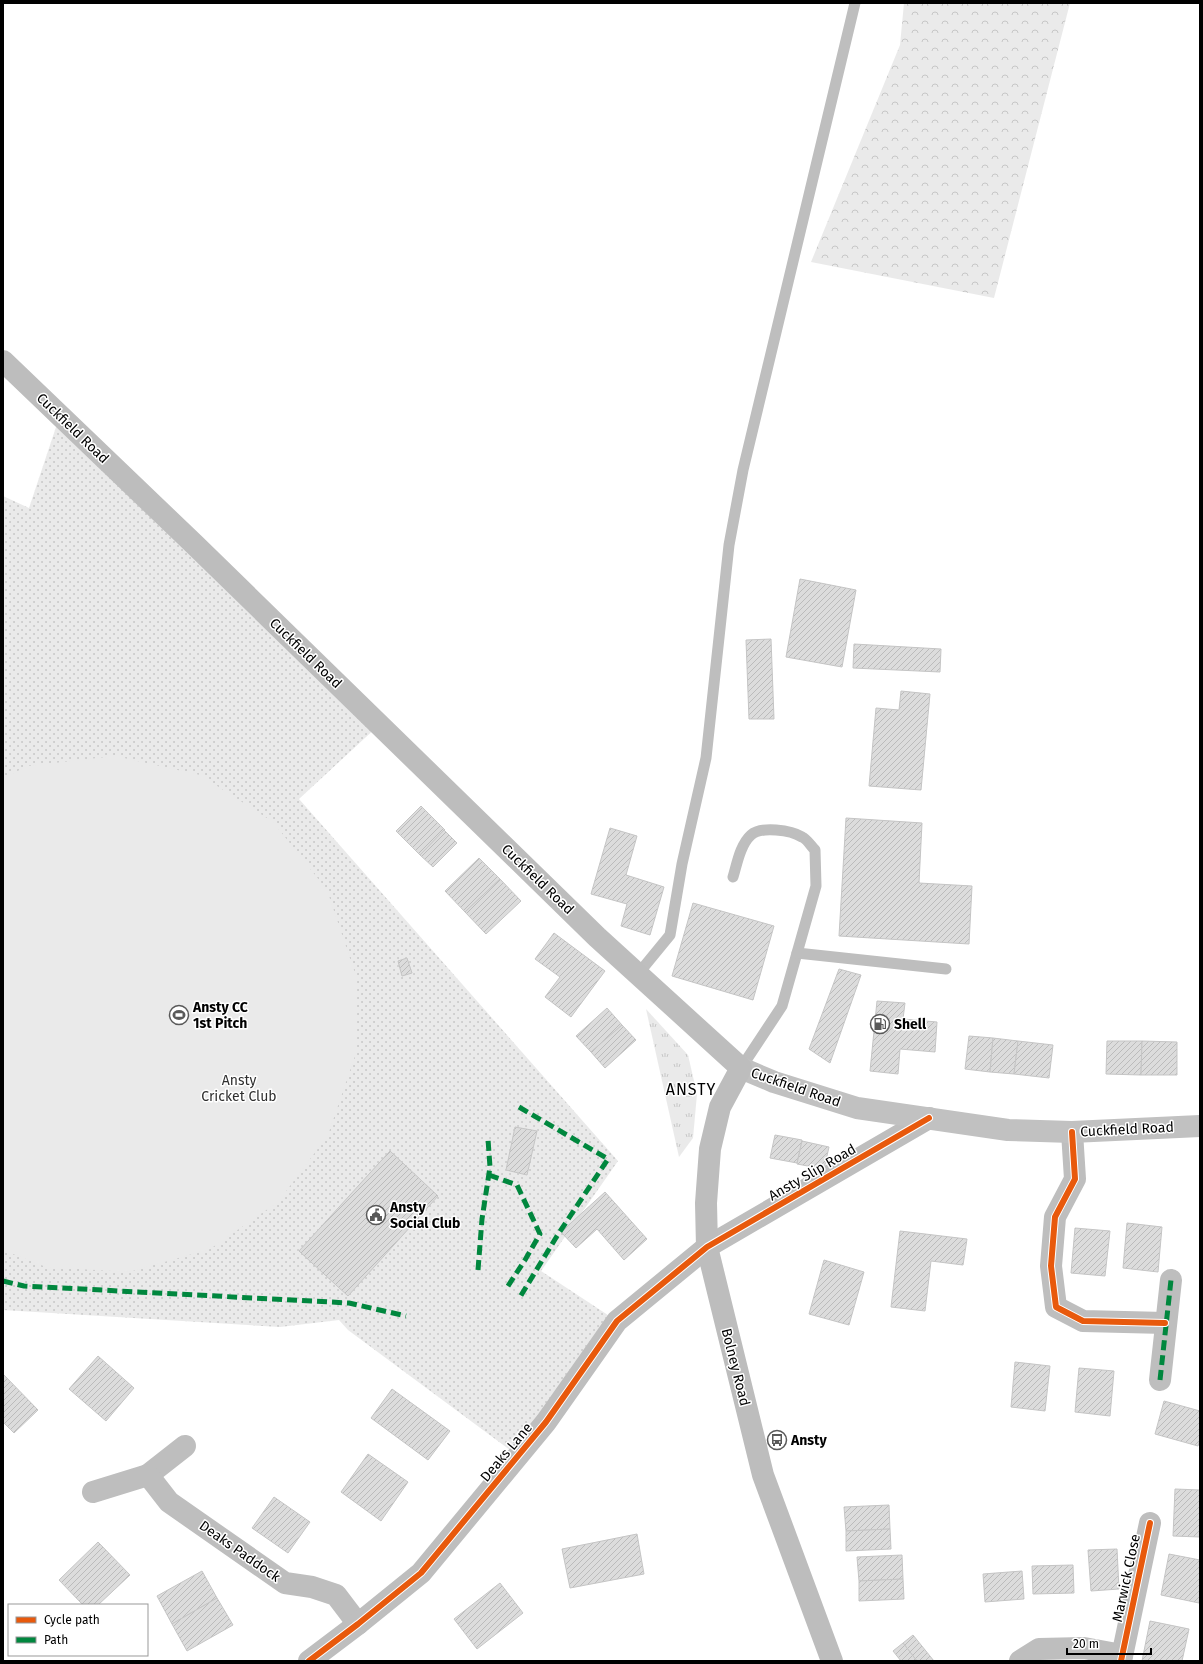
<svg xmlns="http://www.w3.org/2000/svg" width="1203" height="1664" viewBox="0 0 1203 1664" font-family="'Fira Sans',sans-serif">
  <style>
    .grass { fill: url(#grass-tufts) }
    .forest { fill: url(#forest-crowns) }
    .park { fill: url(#park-dots) }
    .pitch { fill: #eaeaea }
    .building { fill: url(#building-hatch); stroke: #c5c5c5 }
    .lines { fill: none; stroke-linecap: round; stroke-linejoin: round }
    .lane { stroke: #bebebe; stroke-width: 11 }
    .street { stroke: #bebebe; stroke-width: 22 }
    .secondary { stroke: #c1c1c1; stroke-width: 22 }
    .highway { stroke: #bdbdbd; stroke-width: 22 }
    .quiet { stroke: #00873e; stroke-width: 5; stroke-dasharray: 10 5; stroke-linecap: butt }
    .cycleway-casing { stroke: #fff; stroke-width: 8 }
    .cycleway { stroke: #e8590c; stroke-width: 6 }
    .labels { text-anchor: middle; stroke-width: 3; stroke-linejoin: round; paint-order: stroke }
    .street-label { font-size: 14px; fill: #000; stroke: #fff }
    .poi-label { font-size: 14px; font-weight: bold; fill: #000; stroke: #fff; text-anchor: start }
    .park-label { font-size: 14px; fill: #2f2f2f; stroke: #fff }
    .quarter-label { font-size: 16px; letter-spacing: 1px; fill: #000; stroke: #fff }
  </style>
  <defs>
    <pattern id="grass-tufts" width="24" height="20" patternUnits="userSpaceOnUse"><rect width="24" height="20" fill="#eaeaea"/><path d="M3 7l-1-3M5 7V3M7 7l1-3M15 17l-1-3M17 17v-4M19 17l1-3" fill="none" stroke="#c7c7c7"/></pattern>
    <pattern id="forest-crowns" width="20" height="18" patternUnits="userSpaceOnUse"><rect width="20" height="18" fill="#eaeaea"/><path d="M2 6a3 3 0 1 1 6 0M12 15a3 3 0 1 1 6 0" fill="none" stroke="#c7c7c7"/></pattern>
    <pattern id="park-dots" width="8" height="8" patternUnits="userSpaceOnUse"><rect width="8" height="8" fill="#eaeaea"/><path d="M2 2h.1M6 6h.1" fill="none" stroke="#c7c7c7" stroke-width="1.8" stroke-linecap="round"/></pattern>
    <pattern id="building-hatch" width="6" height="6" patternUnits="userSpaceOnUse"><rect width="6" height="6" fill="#dcdcdc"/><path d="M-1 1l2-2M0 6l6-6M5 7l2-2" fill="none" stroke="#bbb"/></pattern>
  </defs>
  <rect width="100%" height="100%" fill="#fff"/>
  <path class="grass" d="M646,1009L688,1055L697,1094L693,1138L679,1157Z"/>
  <path class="forest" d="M904,3H1070L994,298L811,262L900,45Z"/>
  <path class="park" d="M60,415L379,725L299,799L618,1161L541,1271L617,1321L518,1456L348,1330L339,1320L280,1327L3,1310V496L29,508Z"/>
  <path class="pitch" d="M115,756L200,775L273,822L327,890L355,973V1056L328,1135L278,1202L210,1249L129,1272L46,1267L3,1250V778L28,766Z"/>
  <g class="building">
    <path d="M800,579L856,590L842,667L786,657Z"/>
    <path d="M771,639L774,719H749L746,640Z"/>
    <path d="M854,644L941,649L940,672L853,668Z"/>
    <path d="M901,691L930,694L921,790L869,786L876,708L899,710Z"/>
    <path d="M421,806L445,830L420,855L396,831Z"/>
    <path d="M846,818L922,823L919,883L972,886L969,944L839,936Z"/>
    <path d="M610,828L637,836L626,875L664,887L650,935L621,926L627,904L591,894Z"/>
    <path d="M444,830L457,843L433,867L420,855Z"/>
    <path d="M479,858L500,879L465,912L445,891Z"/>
    <path d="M500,879L521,901L486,934L465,912Z"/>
    <path d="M693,903L774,926L753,1000L672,976Z"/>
    <path d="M554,933L605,971L571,1017L545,997L560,977L535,959Z"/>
    <path d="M407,958L412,973L402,976L398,961Z"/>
    <path d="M839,969L861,975L830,1063L809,1049Z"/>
    <path d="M877,1001L905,1003L903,1019L937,1022L935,1052L900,1049L898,1074L870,1071Z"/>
    <path d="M607,1008L622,1025L591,1052L576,1036Z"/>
    <path d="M622,1025L636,1040L605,1068L591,1052Z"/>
    <path d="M969,1036L993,1038L990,1072L965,1069Z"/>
    <path d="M993,1038L1018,1041L1014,1074L990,1072Z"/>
    <path d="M1018,1041L1053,1045L1049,1078L1014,1074Z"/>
    <path d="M1107,1041H1142L1141,1075L1106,1074Z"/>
    <path d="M1142,1041L1177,1042V1075H1141Z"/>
    <path d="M515,1127L537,1131L527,1175L506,1170Z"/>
    <path d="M775,1135L802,1140L797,1163L770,1158Z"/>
    <path d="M802,1141L829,1147L824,1169L797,1164Z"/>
    <path d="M390,1151L438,1196L348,1296L299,1251Z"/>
    <path d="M605,1192L647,1239L624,1260L597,1229L576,1248L561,1232Z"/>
    <path d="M1127,1223L1162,1227L1158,1272L1123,1268Z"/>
    <path d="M1075,1228L1110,1231L1105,1276L1071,1273Z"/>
    <path d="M900,1231L967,1239L963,1265L931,1261L925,1311L891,1307Z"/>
    <path d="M824,1260L864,1272L849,1325L809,1314Z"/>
    <path d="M98,1356L134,1388L106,1421L69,1389Z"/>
    <path d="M1015,1362L1050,1366L1045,1411L1011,1407Z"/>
    <path d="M1079,1368L1114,1371L1110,1416L1075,1412Z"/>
    <path d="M3,1374L38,1410L14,1433L3,1422Z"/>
    <path d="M392,1389L450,1431L428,1460L371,1418Z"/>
    <path d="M1164,1401L1200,1411V1440L1198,1446L1155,1434Z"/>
    <path d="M368,1454L408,1482L381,1521L341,1492Z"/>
    <path d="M1175,1489L1200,1490V1537L1173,1536Z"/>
    <path d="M274,1497L310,1522L288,1553L252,1528Z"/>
    <path d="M889,1505L890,1529L846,1531L844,1507Z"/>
    <path d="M890,1529L891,1549L846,1551V1531Z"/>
    <path d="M637,1534L644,1574L570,1588L562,1549Z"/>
    <path d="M98,1542L130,1575L98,1605H83L59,1580Z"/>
    <path d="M1117,1549L1119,1589L1091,1591L1088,1550Z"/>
    <path d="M1169,1554L1200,1560V1597L1199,1603L1161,1595Z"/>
    <path d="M902,1555L903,1579L859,1581L857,1557Z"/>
    <path d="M1073,1565L1074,1593L1033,1594L1032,1566Z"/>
    <path d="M202,1571L217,1598L172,1624L157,1596Z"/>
    <path d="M1022,1571L1024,1599L985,1602L983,1574Z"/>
    <path d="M903,1579L904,1599L859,1601V1581Z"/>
    <path d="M500,1583L523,1613L477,1649L454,1619Z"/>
    <path d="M217,1598L233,1625L187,1651L172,1624Z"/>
    <path d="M1150,1621L1189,1629L1182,1661H1142Z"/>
    <path d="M913,1635L934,1661H917L903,1643Z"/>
    <path d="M903,1643L917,1661H901L893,1651Z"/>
  </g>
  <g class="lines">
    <g class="lane">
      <path d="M733,877C737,864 740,845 751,835C761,826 791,830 802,837C807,839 811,846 815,850L816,886L782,1006L741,1068"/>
      <path d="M797,953L946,969"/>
      <path d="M638,974L670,935L682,864L706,758L729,545L743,470L855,3"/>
    </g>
    <g class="street">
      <path d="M1072,1132L1075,1179L1055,1217L1051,1266L1056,1307L1083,1321L1165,1323"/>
      <path d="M1160,1380L1171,1280"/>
      <path d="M148,1475L185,1446"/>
      <path d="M93,1492L148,1475L169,1502L285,1583L312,1587L336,1595L358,1624"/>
      <path d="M309,1661L358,1624L421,1573L546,1422L596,1351L617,1321L707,1247L929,1118"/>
      <path d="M1020,1661L1039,1649L1084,1648L1122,1655"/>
      <path d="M1121,1661L1150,1523"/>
    </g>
    <path class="secondary" d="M741,1068L774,1082L857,1108L1008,1130L1072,1132L1200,1126"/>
    <path class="highway" d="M3,361L194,544L597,937L741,1068L720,1107L710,1149L706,1203L707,1247L763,1475L832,1661"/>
    <g class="quiet">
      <path d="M519,1107L608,1159L557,1236L520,1297"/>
      <path d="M489,1175L517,1185L540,1234L525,1260L506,1289"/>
      <path d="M478,1270L482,1219L490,1167L488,1139"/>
      <path d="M3,1281L24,1286L349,1303L406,1316"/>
      <path d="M1160,1380L1171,1280"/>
    </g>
    <defs>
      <g id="cycleway">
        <path d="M1072,1132L1075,1179L1055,1217L1051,1266L1056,1307L1083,1321L1165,1323"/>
        <path d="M309,1661L358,1624L421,1573L546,1422L596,1351L617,1321L707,1247L929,1118"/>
        <path d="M1121,1661L1150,1523"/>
      </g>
    </defs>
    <use href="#cycleway" class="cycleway-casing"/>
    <use href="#cycleway" class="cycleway"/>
  </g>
  <defs>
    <symbol id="stadium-ring" viewBox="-11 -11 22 22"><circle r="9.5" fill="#fff" stroke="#595959" stroke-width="1.5"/><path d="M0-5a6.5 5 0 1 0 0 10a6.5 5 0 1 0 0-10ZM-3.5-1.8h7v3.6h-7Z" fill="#595959"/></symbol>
    <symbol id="fuel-ring" viewBox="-11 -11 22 22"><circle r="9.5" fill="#fff" stroke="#595959" stroke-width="1.5"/><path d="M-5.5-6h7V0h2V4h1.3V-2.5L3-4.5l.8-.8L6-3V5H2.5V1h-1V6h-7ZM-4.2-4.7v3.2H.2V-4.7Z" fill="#595959"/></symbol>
    <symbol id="civic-ring" viewBox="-11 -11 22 22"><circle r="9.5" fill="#fff" stroke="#595959" stroke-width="1.5"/><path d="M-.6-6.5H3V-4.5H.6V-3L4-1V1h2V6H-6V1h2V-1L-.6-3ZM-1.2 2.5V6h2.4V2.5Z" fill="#595959"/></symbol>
    <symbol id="bus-ring" viewBox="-11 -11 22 22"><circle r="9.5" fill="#fff" stroke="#595959" stroke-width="1.5"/><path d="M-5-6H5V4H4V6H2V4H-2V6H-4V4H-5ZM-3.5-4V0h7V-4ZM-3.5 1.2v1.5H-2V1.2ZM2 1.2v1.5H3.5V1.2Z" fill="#595959"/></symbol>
  </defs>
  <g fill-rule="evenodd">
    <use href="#stadium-ring" x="168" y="1004" width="22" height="22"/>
    <use href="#fuel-ring" x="869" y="1013" width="22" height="22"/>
    <use href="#civic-ring" x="365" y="1204" width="22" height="22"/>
    <use href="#bus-ring" x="766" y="1429" width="22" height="22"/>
  </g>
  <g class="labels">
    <g class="street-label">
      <text transform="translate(73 428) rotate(44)" y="5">Cuckfield Road</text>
      <text transform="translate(306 653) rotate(44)" y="5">Cuckfield Road</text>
      <text transform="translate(538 879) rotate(44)" y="5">Cuckfield Road</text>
      <text transform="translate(796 1087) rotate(19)" y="5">Cuckfield Road</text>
      <text transform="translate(1127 1129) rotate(-3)" y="5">Cuckfield Road</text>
      <text transform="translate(812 1172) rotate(-30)" y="5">Ansty Slip Road</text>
      <text transform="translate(736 1367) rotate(76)" y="5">Bolney Road</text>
      <text transform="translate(506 1452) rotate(-50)" y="5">Deaks Lane</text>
      <text transform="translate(240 1551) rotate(35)" y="5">Deaks Paddock</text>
      <text transform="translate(1126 1578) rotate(-78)" y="5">Marwick Close</text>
    </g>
    <g class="poi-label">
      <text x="193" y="1012">Ansty CC<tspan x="193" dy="16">1st Pitch</tspan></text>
      <text x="894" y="1029">Shell</text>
      <text x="390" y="1212">Ansty<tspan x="390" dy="16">Social Club</tspan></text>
      <text x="791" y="1445">Ansty</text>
    </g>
    <g class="park-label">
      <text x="239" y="1085">Ansty<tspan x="239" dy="16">Cricket Club</tspan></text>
    </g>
    <g class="quarter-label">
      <text x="691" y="1095">ANSTY</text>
    </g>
  </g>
  <rect width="1203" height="1664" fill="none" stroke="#000000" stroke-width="8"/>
  <rect x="8" y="1604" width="140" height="52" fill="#ffffff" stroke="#999999"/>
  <rect x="16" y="1617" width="20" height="6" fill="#e8590c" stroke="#999999"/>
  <text x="44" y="1624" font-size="12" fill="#000000">Cycle path</text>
  <rect x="16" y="1637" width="20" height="6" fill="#00873e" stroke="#999999"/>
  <text x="44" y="1644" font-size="12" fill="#000000">Path</text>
  <path d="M1067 1648v6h84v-6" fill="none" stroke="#000000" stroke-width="2"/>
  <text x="1073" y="1648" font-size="12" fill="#000000" stroke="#ffffff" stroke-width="3" paint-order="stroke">20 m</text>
</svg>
